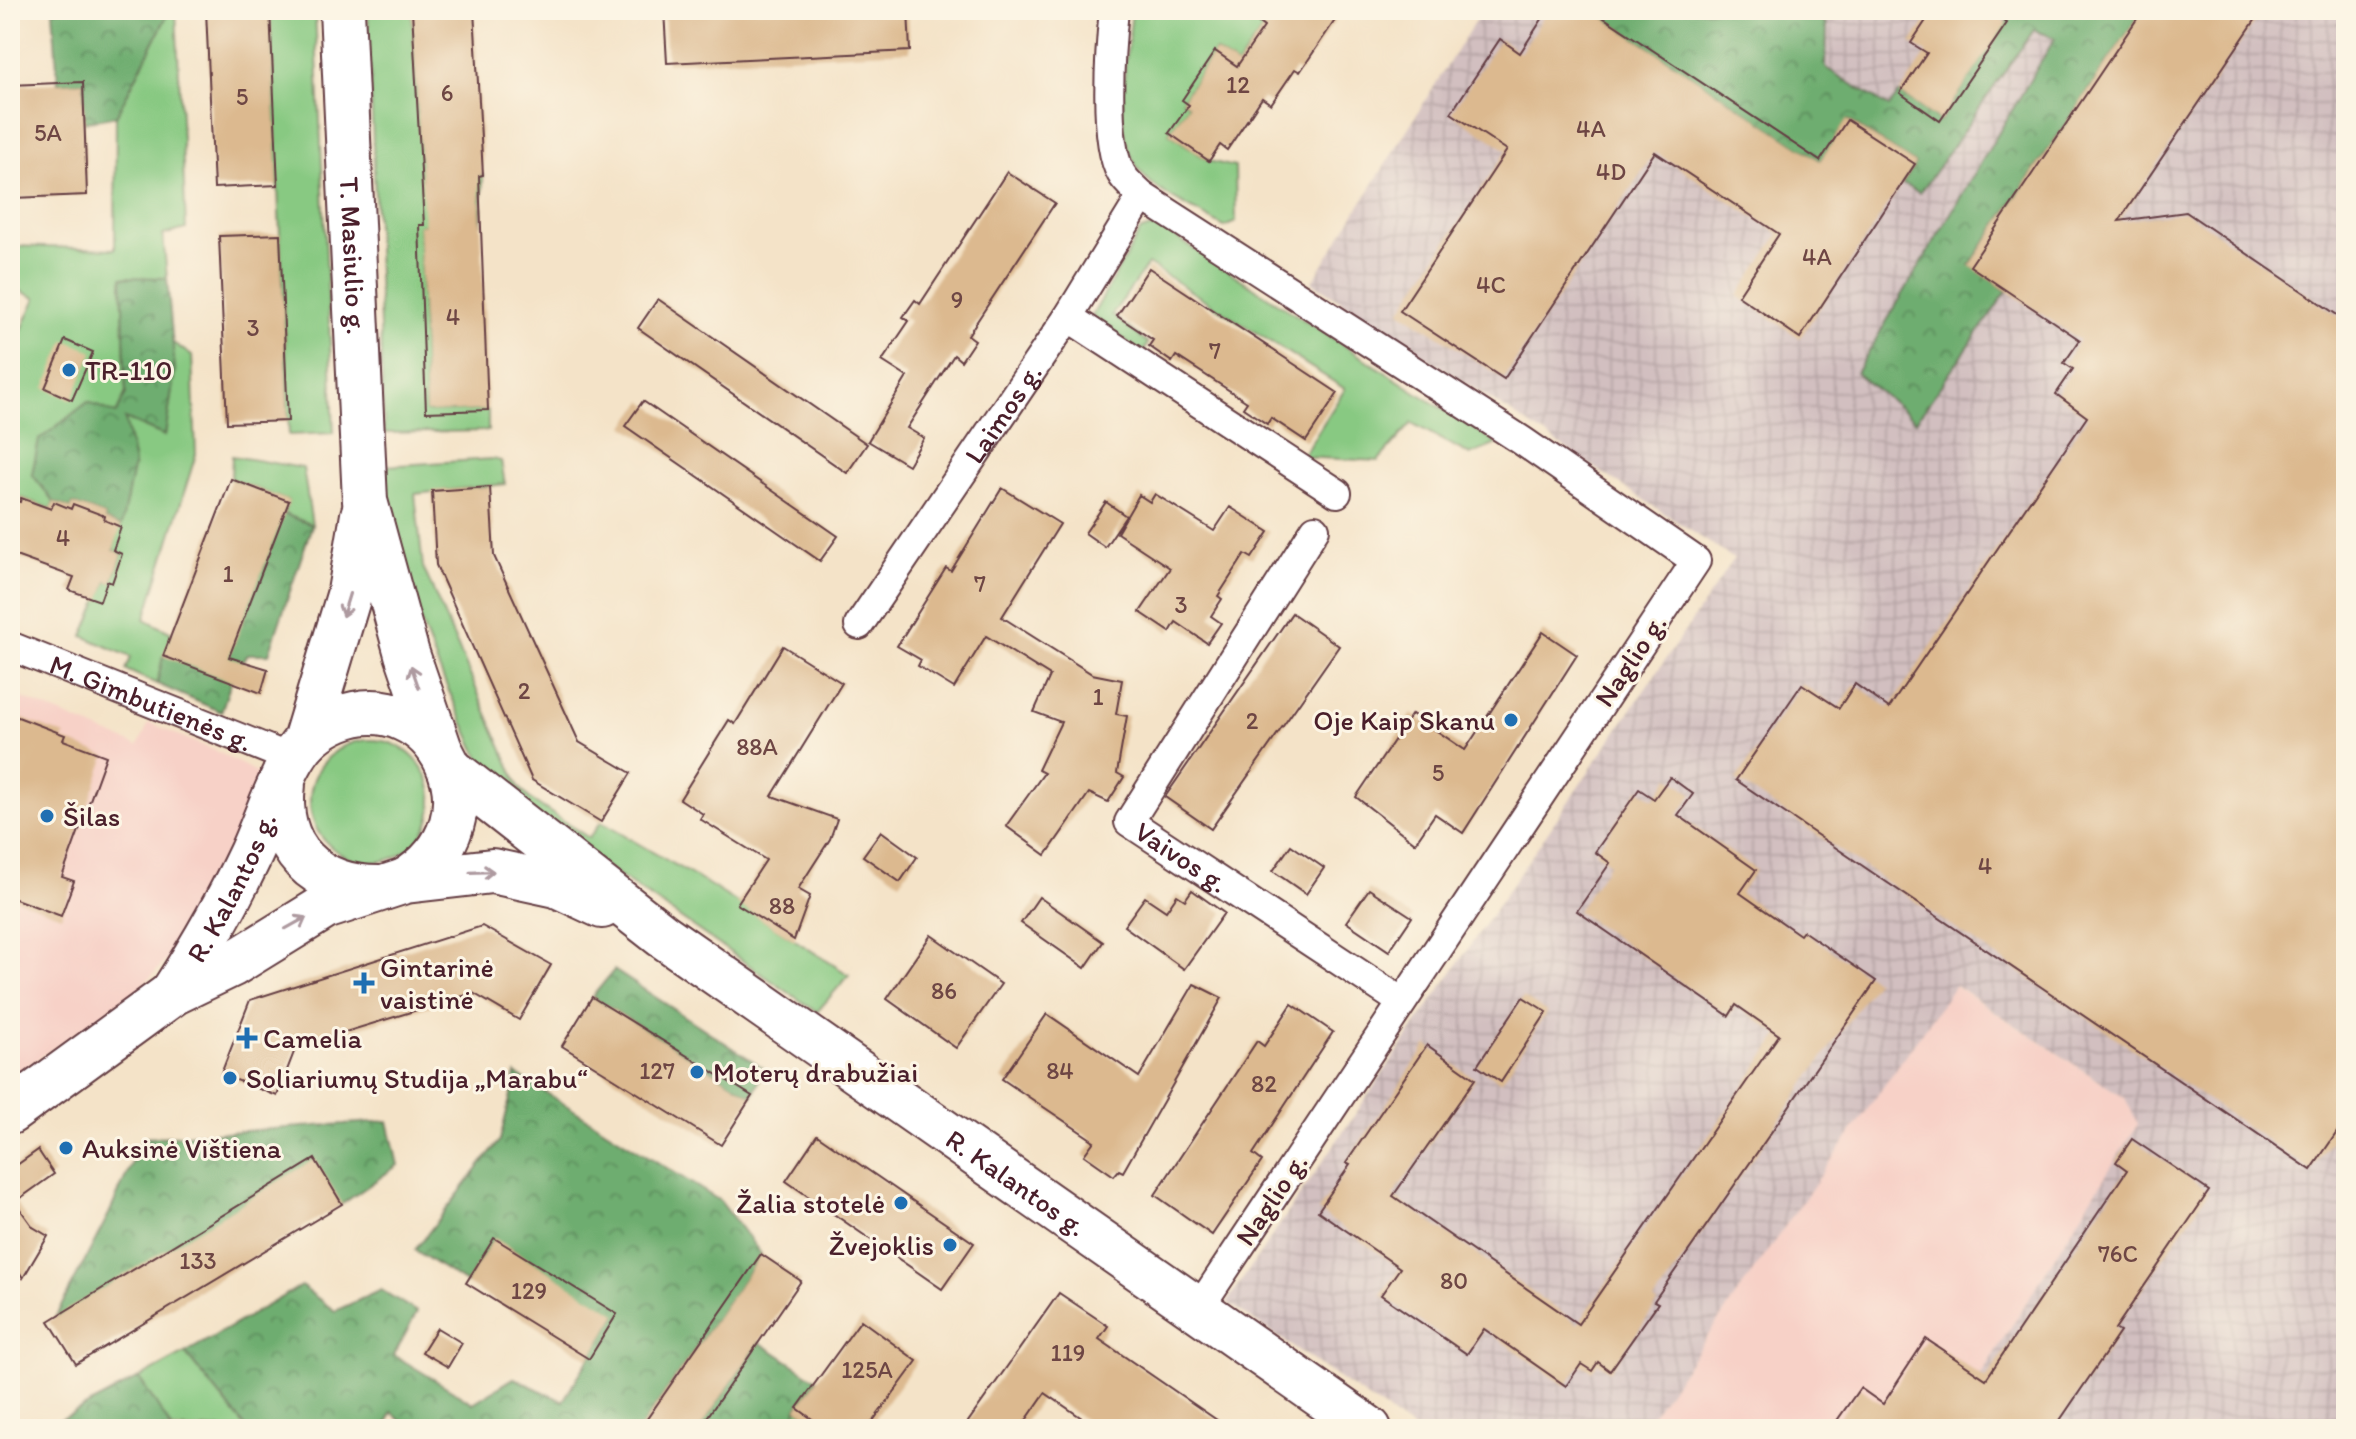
<svg xmlns="http://www.w3.org/2000/svg" width="2356" height="1439" viewBox="0 0 2356 1439" font-family="Itim,sans-serif">
  <style>
    .built { fill: #f7d1c7 }
    .industrial { fill: url(#industrial-grid) }
    .green { fill: #88c982; stroke: #697456; stroke-width: 2 }
    .forest { fill: url(#forest-crowns); stroke: #5c664e; stroke-width: 2 }
    .building { fill: #dcb98f }
    .lines { fill: none; stroke-linecap: round; stroke-linejoin: round }
    .street-casing { stroke: #643c43; stroke-width: 32 }
    .primary-casing { stroke: #643c43; stroke-width: 48 }
    .street { stroke: #fff; stroke-width: 28 }
    .primary { stroke: #fff; stroke-width: 44 }
    .oneway { stroke: #ae9aa0 }
    .poi-dot { fill: #1f6fb2; stroke: #fcf5e5; stroke-width: 3 }
    .labels { text-anchor: middle; stroke-width: 6; stroke-linejoin: round; paint-order: stroke }
    .number-label { font-size: 24px; fill: #6e4644 }
    .street-label { font-size: 28px; fill: #4a1f2b; stroke: #fcf5e5 }
    .poi-label { font-size: 28px; fill: #4a1f2b; stroke: #fcf5e5; text-anchor: start }
  </style>
  <defs>
    <pattern id="industrial-grid" width="8" height="8" patternUnits="userSpaceOnUse" patternTransform="scale(2)"><rect width="8" height="8" fill="#d2bfc0"/><path d="M0 4h8M4 0v8" fill="none" stroke="#b6a4a5"/></pattern>
    <pattern id="forest-crowns" width="20" height="18" patternUnits="userSpaceOnUse" patternTransform="scale(2)"><rect width="20" height="18" fill="#6ead70"/><path d="M2 6a3 3 0 1 1 6 0M12 15a3 3 0 1 1 6 0" fill="none" stroke="#5c8c5c"/></pattern>
  </defs>
  <rect width="100%" height="100%" fill="#fcf5e5"/>
  <filter id="ink" filterUnits="userSpaceOnUse"><feTurbulence type="fractalNoise" baseFrequency=".0125" numOctaves="2"/><feDisplacementMap in="SourceGraphic" scale="16" xChannelSelector="R" yChannelSelector="G"/><feConvolveMatrix kernelMatrix="1 2 1 2 8 2 1 2 1" color-interpolation-filters="sRGB"/></filter>
  <filter id="wash" filterUnits="userSpaceOnUse"><feTurbulence type="fractalNoise" baseFrequency=".006" numOctaves="4" result="noise"/><feDisplacementMap in="SourceGraphic" scale="32" xChannelSelector="R" yChannelSelector="G"/><feGaussianBlur stdDeviation="1.8" result="paint"/><feColorMatrix in="noise" values="0 0 0 0 0 0 0 0 0 0 0 0 0 0 0 0 0 1.4 0 .05"/><feComposite in="paint" operator="in"/></filter>
  <g filter="url(#wash)">
    <rect width="100%" height="100%" fill="#f4e3c8"/>
    <g class="built">
      <path d="M10,693L138,746L149,723L218,752L263,776L233,848L171,955L138,990L10,1078Z"/>
      <path d="M1954,985L2125,1098L2139,1124L1947,1429H1642Z"/>
    </g>
    <path class="industrial" d="M1482,10H2346V1429H1947L2138,1124L2125,1098L1955,985L1642,1429H1413L1227,1302L1734,559L1312,282Z"/>
    <g class="green">
      <path d="M170,10H176L186,229L163,235L167,278H122L126,393L116,414L32,474L54,502L51,509L22,498L20,502L10,499V356L36,298L14,288L10,294V246L115,249L116,116Z"/>
      <path d="M270,10H315L334,433L289,435Z"/>
      <path d="M368,10H412L422,179L483,175L481,223L419,225L426,412L488,410V431L384,433Z"/>
      <path d="M1132,10H1267L1264,27L1237,66L1215,51L1182,100L1189,105L1169,133L1209,161L1235,167L1236,222L1224,227C1200,212 1165,198 1145,177C1107,136 1128,61 1132,10Z"/>
      <path d="M1158,227L1169,233L1497,444L1470,455L1412,423L1378,461L1302,457L1345,389L1148,264L1112,315L1148,343L1143,354L1092,316L1141,230Z"/>
      <path d="M172,342L192,356L196,454L145,619L172,633L157,684L126,670L131,657L83,636L107,581L112,582L122,554L113,550L134,463L124,418L165,436L175,370Z"/>
      <path d="M232,456L303,468L312,525L284,514L288,501L231,479Z"/>
      <path d="M492,459L501,461L505,484L415,494L423,567L519,787L530,799L589,838L601,822L711,886L849,975L817,1012L538,820L507,792L481,761L443,678L401,573L388,520L385,466Z"/>
      <circle cx="371" cy="801" r="61"/>
      <path d="M185,1353L247,1429H172L139,1378Z"/>
      <path d="M797,1408L826,1429H793Z"/>
    </g>
    <g class="forest">
      <path d="M53,10H170L116,116L84,122L83,82L58,83Z"/>
      <path d="M1592,10H1749L1760,16L1764,10H1806L1827,25L1826,68L1889,107L1900,93L1940,121L2014,10H2143L1970,265L2007,291L1916,421L1856,373L2055,38L2034,30L1920,193L1902,184L1915,164L1848,120L1820,161Z"/>
      <path d="M122,277L167,278L175,370L165,436L125,419L134,463L121,527L104,520L105,516L73,504L71,509L54,502L32,474L39,440L88,402L116,414L126,393Z"/>
      <path d="M284,514L312,525L269,654H248L235,670L221,712L157,684L163,656Z"/>
      <path d="M614,970L765,1069L752,1096L592,997Z"/>
      <path d="M516,1074L720,1201L761,1254L640,1429H411L392,1412L385,1429H247L185,1353L301,1286L335,1311L381,1290L417,1312L394,1355L473,1403L514,1378L563,1401L616,1315L494,1239L466,1283L415,1250L500,1140Z"/>
      <path d="M388,1121L398,1165L342,1204L55,1318L109,1214L143,1138Z"/>
      <path d="M759,1342L817,1380L797,1408L793,1429H699Z"/>
      <path d="M139,1378L172,1429H43Z"/>
    </g>
    <g id="blocks">
      <g class="building">
        <path d="M206,10H270L278,185L214,188Z"/>
        <path d="M412,10H474L483,175L479,176L488,410L426,412L419,225H424Z"/>
        <path d="M664,10H908L910,51L667,63Z"/>
        <path d="M1242,10H1342L1300,72L1295,69L1271,104L1262,98L1227,150L1220,145L1209,161L1169,133L1189,105L1182,100L1215,51L1237,66L1264,27Z"/>
        <path d="M1548,10H1592L1820,161L1847,120L1915,164L1800,338L1738,296L1779,234L1655,152L1504,379L1400,311L1507,150L1451,113L1500,39L1520,53Z"/>
        <path d="M1933,10H1988L2007,23L1940,121L1900,93L1927,53L1911,43Z"/>
        <path d="M2143,10H2262L2119,221L2186,212L2346,321V1119L2311,1170L1736,780L1802,684L1839,708L1855,684L1889,708L2087,417L2056,394L2073,369L2064,363L2080,340L1970,266Z"/>
        <path d="M83,82L87,195L13,198L10,85Z"/>
        <path d="M1007,172L1055,203L968,335L975,340L961,361L954,355L907,428L924,438L908,465L868,441L907,377L882,361L909,321L903,317L915,300L920,304Z"/>
        <path d="M280,234L288,421L227,423L219,236Z"/>
        <path d="M1149,268L1338,393L1306,441L1271,418L1267,424L1243,408L1247,402L1176,356L1172,362L1149,346L1153,340L1117,316Z"/>
        <path d="M658,299L867,444L847,473L638,328Z"/>
        <path d="M65,340L93,352L72,400L45,388Z"/>
        <path d="M643,401L838,536L820,561L625,426Z"/>
        <path d="M231,479L289,501L229,657L268,669L261,693L163,656Z"/>
        <path d="M490,487L494,556L579,742L631,773L601,822L532,780L436,565L432,491Z"/>
        <path d="M1002,488L1060,524L1002,617L1092,674L1122,680L1116,714L1127,716L1117,773L1124,777L1108,802L1089,793L1046,855L1006,826L1044,773L1038,770L1061,722L1034,712L1050,676L986,636L954,688L918,666L921,660L897,646L946,568L951,571Z"/>
        <path d="M1155,494L1214,531L1230,507L1269,532L1252,558L1245,554L1218,596L1222,599L1211,616L1221,623L1207,643L1176,622L1170,632L1140,612L1170,568L1117,533L1139,495L1150,502Z"/>
        <path d="M21,498L51,509L54,502L71,509L73,504L105,516L104,520L121,527L113,550L122,554L112,583L107,581L100,601L69,590L74,577L10,554V499L20,502Z"/>
        <path d="M1106,502L1126,516L1105,547L1085,533Z"/>
        <path d="M1292,613L1339,646L1211,829L1165,797Z"/>
        <path d="M1543,632L1577,655L1463,833L1435,814L1415,843L1356,797L1412,714L1465,750Z"/>
        <path d="M783,646L842,683L772,796L837,819L830,839L798,889L810,896L794,940L737,904L766,860L700,819L703,814L680,799L729,720L735,724Z"/>
        <path d="M10,714L65,735L63,740L106,756L62,877L74,881L61,916L10,897Z"/>
        <path d="M1670,777L1693,794L1678,815L1756,870L1740,893L1800,935L1803,931L1876,981L1654,1301L1658,1303L1610,1371L1598,1362L1592,1371L1581,1364L1566,1386L1484,1329L1467,1354L1381,1295L1400,1268L1318,1211L1350,1165L1346,1163L1427,1045L1475,1079L1393,1196L1578,1324L1779,1035L1736,1005L1729,1016L1577,911L1610,863L1595,852L1639,789L1654,799Z"/>
        <path d="M881,831L917,857L900,882L863,856Z"/>
        <path d="M1291,845L1324,868L1306,894L1273,871Z"/>
        <path d="M1369,889L1412,917L1389,951L1346,922Z"/>
        <path d="M1192,890L1224,913L1184,969L1124,926L1145,897L1166,911L1177,895L1185,900Z"/>
        <path d="M1039,897L1103,942L1085,968L1021,923Z"/>
        <path d="M482,926L551,965L519,1020L473,993L296,1047L277,1096L221,1074L250,1000Z"/>
        <path d="M931,935L1001,984L956,1048L887,999Z"/>
        <path d="M1194,984L1222,998L1123,1172L1119,1170L1114,1176L1084,1155L1094,1141L1002,1079L1047,1014L1139,1077Z"/>
        <path d="M592,997L752,1096L721,1145L562,1046Z"/>
        <path d="M1523,997L1547,1012L1501,1082L1477,1066Z"/>
        <path d="M1292,1004L1333,1032L1253,1154L1262,1161L1212,1235L1155,1195L1257,1041L1264,1046Z"/>
        <path d="M817,1135L974,1243L942,1289L786,1181Z"/>
        <path d="M2132,1139L2209,1191L2115,1329L2120,1332L2054,1429H1831L1860,1388L1883,1404L1926,1339L1986,1379L2127,1170L2116,1162Z"/>
        <path d="M38,1150L54,1174L15,1202L33,1227L48,1236L23,1278L10,1257V1170Z"/>
        <path d="M315,1159L342,1204L76,1364L49,1321Z"/>
        <path d="M494,1238L617,1314L589,1359L466,1283Z"/>
        <path d="M761,1254L801,1281L759,1342L699,1429H640Z"/>
        <path d="M1059,1293L1108,1326L1099,1339L1230,1429H1098L1045,1393L1020,1429H963Z"/>
        <path d="M861,1320L917,1361L867,1429H826L797,1408Z"/>
        <path d="M437,1328L462,1343L448,1367L422,1352Z"/>
      </g>
    </g>
  </g>
  <g filter="url(#ink)">
    <use href="#blocks" fill-opacity="0" stroke="#643c43" stroke-width="2"/>
    <g class="lines">
      <defs>
        <g id="street">
          <path d="M1114,10C1110,47 1103,141 1121,173C1125,181 1135,189 1142,196L1521,440L1696,561L1197,1311"/>
          <path d="M1068,317L1337,493"/>
          <path id="s1" d="M1315,529L1129,822L1402,1002"/>
          <path id="s2" d="M859,625L1068,317L1142,196"/>
          <path id="s3" d="M10,646L292,759"/>
        </g>
        <g id="primary">
          <path id="s4" d="M342,10L365,501L407,654L440,750"/>
          <path d="M305,741L350,592L363,515"/>
          <path id="s5" d="M451,770L662,935L1369,1429"/>
          <path d="M283,784C275,849 316,888 379,888"/>
          <path id="s6" d="M173,992C202,947 228,902 251,853C265,822 276,787 293,758C303,740 319,727 338,719C435,680 508,819 405,881"/>
          <path d="M10,1112L173,993L231,965L325,907L405,881L492,871L557,885L602,906"/>
        </g>
      </defs>
      <use href="#street" class="street-casing"/>
      <use href="#primary" class="primary-casing"/>
      <use href="#street" class="street"/>
      <use href="#primary" class="primary"/>
    </g>
    <defs><path id="oneway-shaft" d="M-6 0H5M1.5-3L5.5 0L1.5 3" fill="none" stroke-width="1.6" stroke-linecap="round" stroke-linejoin="round" transform="scale(2)"/></defs>
    <g class="oneway">
      <use href="#oneway-shaft" transform="translate(346 605) rotate(107)"/>
      <use href="#oneway-shaft" transform="translate(415 677) rotate(-109)"/>
      <use href="#oneway-shaft" transform="translate(482 872) rotate(-2)"/>
      <use href="#oneway-shaft" transform="translate(296 923) rotate(-29)"/>
    </g>
  </g>
  <g class="poi-dot">
    <circle cx="69" cy="370" r="8"/>
    <circle cx="1511" cy="720" r="8"/>
    <circle cx="47" cy="816" r="8"/>
    <path d="M360 971h8v8h8v8h-8v8h-8v-8h-8v-8h8z"/>
    <path d="M243 1026h8v8h8v8h-8v8h-8v-8h-8v-8h8z"/>
    <circle cx="697" cy="1072" r="8"/>
    <circle cx="230" cy="1078" r="8"/>
    <circle cx="66" cy="1148" r="8"/>
    <circle cx="901" cy="1203" r="8"/>
    <circle cx="950" cy="1245" r="8"/>
  </g>
  <g class="labels">
    <g class="number-label">
      <text x="1238" y="93">12</text>
      <text x="447" y="101">6</text>
      <text x="242" y="105">5</text>
      <text x="1591" y="137">4A</text>
      <text x="48" y="141">5A</text>
      <text x="1611" y="180">4D</text>
      <text x="1817" y="265">4A</text>
      <text x="1491" y="293">4C</text>
      <text x="957" y="308">9</text>
      <text x="453" y="325">4</text>
      <text x="253" y="336">3</text>
      <text x="1215" y="359">7</text>
      <text x="63" y="546">4</text>
      <text x="228" y="582">1</text>
      <text x="980" y="592">7</text>
      <text x="1181" y="613">3</text>
      <text x="524" y="699">2</text>
      <text x="1098" y="705">1</text>
      <text x="1252" y="729">2</text>
      <text x="757" y="755">88A</text>
      <text x="1438" y="781">5</text>
      <text x="1985" y="874">4</text>
      <text x="782" y="914">88</text>
      <text x="944" y="999">86</text>
      <text x="657" y="1079">127</text>
      <text x="1060" y="1079">84</text>
      <text x="1264" y="1092">82</text>
      <text x="2118" y="1262">76C</text>
      <text x="198" y="1269">133</text>
      <text x="1454" y="1289">80</text>
      <text x="529" y="1299">129</text>
      <text x="1068" y="1361">119</text>
      <text x="867" y="1378">125A</text>
    </g>
    <g class="street-label">
      <text dy="10" stroke="none"><textPath href="#s4" startOffset="246">T. Masiulio g.</textPath></text>
      <text dy="10" stroke="none"><textPath href="#s2" startOffset="256">Laimos g.</textPath></text>
      <text transform="translate(1630 660) rotate(-56)" y="10">Naglio g.</text>
      <text dy="10" stroke="none"><textPath href="#s3" startOffset="152">M. Gimbutienės g.</textPath></text>
      <text dy="10" stroke="none"><textPath href="#s1" startOffset="410">Vaivos g.</textPath></text>
      <text dy="10" stroke="none"><textPath href="#s6" startOffset="120">R. Kalantos g.</textPath></text>
      <text dy="10" stroke="none"><textPath href="#s5" startOffset="700">R. Kalantos g.</textPath></text>
      <text transform="translate(1271 1199) rotate(-56)" y="10">Naglio g.</text>
    </g>
    <g class="poi-label">
      <text x="85" y="380">TR-110</text>
      <text x="1495" y="730" text-anchor="end">Oje Kaip Skanu</text>
      <text x="63" y="826">Šilas</text>
      <text x="380" y="977">Gintarinė<tspan x="380" dy="32">vaistinė</tspan></text>
      <text x="263" y="1048">Camelia</text>
      <text x="713" y="1082">Moterų drabužiai</text>
      <text x="246" y="1088">Soliariumų Studija „Marabu“</text>
      <text x="82" y="1158">Auksinė Vištiena</text>
      <text x="885" y="1213" text-anchor="end">Žalia stotelė</text>
      <text x="934" y="1255" text-anchor="end">Žvejoklis</text>
    </g>
  </g>
  <rect width="2356" height="1439" fill="none" stroke="#fcf5e5" stroke-width="40"/>
</svg>
